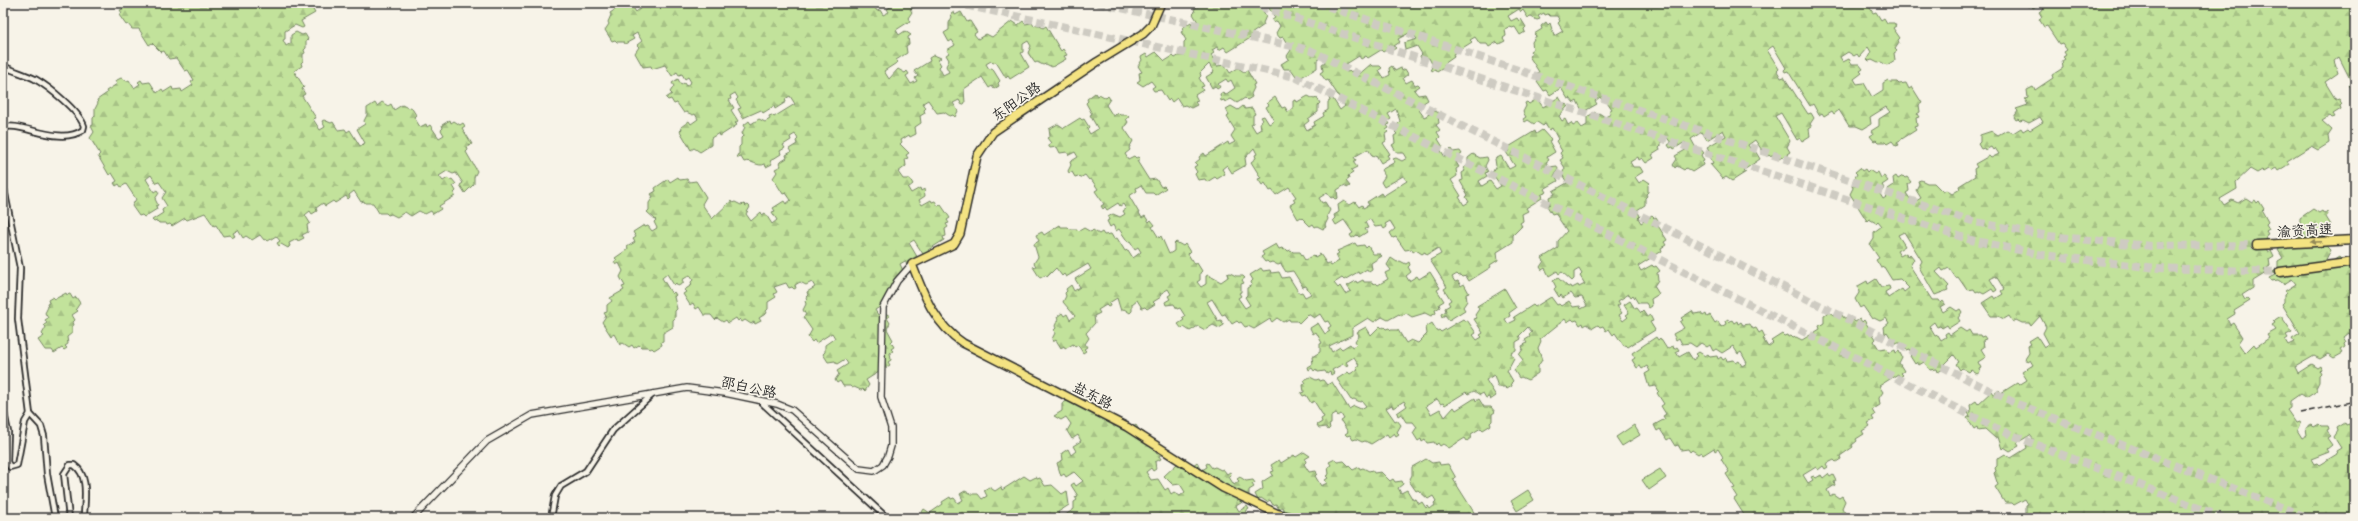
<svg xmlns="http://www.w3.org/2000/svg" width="2358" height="521" viewBox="0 0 2358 521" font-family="Mynerve,'LXGW WenKai TC',sans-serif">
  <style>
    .grass { fill: #c2e29b; stroke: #768663 }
    .forest { fill: url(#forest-firs); stroke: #768663 }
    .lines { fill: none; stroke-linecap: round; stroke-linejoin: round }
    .motorway-tunnel { stroke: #cecbc2; stroke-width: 8; stroke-dasharray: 8 4; stroke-linecap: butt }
    .minor-casing { stroke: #2b2b2b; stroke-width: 8 }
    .tertiary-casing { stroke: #2b2b2b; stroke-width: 8 }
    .trunk-casing { stroke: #2b2b2b; stroke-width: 10 }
    .motorway-casing { stroke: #2b2b2b; stroke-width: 11 }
    .minor { stroke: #f7f3e8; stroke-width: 4.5 }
    .tertiary { stroke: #f7f3e8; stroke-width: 5.5 }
    .trunk { stroke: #f4e382; stroke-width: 7 }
    .motorway { stroke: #f4e382; stroke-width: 8 }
    .rail { stroke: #2b2b2b; stroke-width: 1.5; stroke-dasharray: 6 3; stroke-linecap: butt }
    .oneway { fill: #908756 }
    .labels { text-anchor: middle; stroke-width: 3.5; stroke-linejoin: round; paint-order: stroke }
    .street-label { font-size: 14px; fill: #2b2b2b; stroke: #f7f3e8 }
  </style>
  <defs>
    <pattern id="forest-firs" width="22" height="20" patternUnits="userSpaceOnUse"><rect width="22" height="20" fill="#c2e29b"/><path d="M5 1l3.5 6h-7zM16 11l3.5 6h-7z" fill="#a7c286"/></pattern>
  </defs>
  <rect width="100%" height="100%" fill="#f7f3e8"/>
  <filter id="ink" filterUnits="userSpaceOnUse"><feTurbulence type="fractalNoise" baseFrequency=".025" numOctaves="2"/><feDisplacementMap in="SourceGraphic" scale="8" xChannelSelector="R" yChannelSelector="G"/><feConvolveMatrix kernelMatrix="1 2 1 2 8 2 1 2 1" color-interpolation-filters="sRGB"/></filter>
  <g filter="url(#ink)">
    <g class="grass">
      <path d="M1634,425L1640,435L1622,446L1616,437Z"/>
      <path d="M1660,469L1666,478L1649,490L1642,480Z"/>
      <path d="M1528,490L1534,500L1517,511L1511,501Z"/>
    </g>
    <g class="forest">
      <path d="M123,3H312L310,5L315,13L301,21L304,27L302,28L295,25L285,31V39L283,40L286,46L291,43V35L296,32L302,35L305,34L308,39L306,41V48L304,50L305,53L303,54V61L301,63L302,66L294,71L304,87L302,89L305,94L302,96L316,118L313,119L320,130L325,127L322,121L324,120L331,123L333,122L338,130L345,129L347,132L350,130L360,146L365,143L357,129L365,124L364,121L367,115V108L375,103L377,106L382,102L388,106L391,104L394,110L402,105L408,108L411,107L416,115L414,117L420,127L426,124L427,127L430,125L439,138L444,135L441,130L443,128L442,125L450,120L451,123L454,121L460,125L463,123L465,126L462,128L472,144L467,147L468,150L466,152L477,171L474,177V184L465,193L460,185L463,183L456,173L453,174L447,171L439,176L443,181L448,178L450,180L452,179L456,184L453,186L456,191L454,193L455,196L439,206L441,209L433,214L431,211L425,214L419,211L411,216L405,212L397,217L391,214L388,215L386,213H379L373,203H365L364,201L361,202L354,191L349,195L350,197L348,199L346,196L335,203L333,201L325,206L323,203L316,208L317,211L312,214L310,211L305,215L310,223L307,225L308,232L302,235L304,238L298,241L297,239L289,243L290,246L288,248L281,244L279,246L277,243L280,241L276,236L268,241L266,239L264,240L260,235L252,240L246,236L243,238L238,230L233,233L235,236L232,238L230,235L223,236L216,225L214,226L205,213L187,220L185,218L172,226L170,224L167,225L166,223H159L157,221L154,222L152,220L163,213L162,210L167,206L162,198L166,192L159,182L156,183L151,175L146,179L154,192L157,190L159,193L155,199L158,205L156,206L157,209L144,217L142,215L139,216L132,206L136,199L126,184L121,187L119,184L116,186L114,183L117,181L112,173L109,175L98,156L100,154L90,138L94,132L91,126L93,125V118L95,116V109L98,103L97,100L107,93L106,91L117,84L115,81L121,78L127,81L129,80L134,88L140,84L138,82L141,80L143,83L150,82L157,93L162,89L164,92L172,87L173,90L181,89L182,92L193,85L191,82L194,80L188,70L185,71L176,58L169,59L164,51L161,52L152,43L149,45L139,29H132L128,24L126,25L119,15L122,13L120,10L123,9L121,6Z"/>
      <path d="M625,3H630L636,12L641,8L638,3H872L877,11L880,10L883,15L889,12L887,9L892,6L891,3H914L916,6L910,9L912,12L908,18L910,21L896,30L899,35L905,31L911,35L908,37L909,44L906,46L907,53L896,60L898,62L884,71L889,79L898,69L905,73L907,71L909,74L906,76L911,84L917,81L915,78L918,76L914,71L930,61L929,58L934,55L941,58L938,60L941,65L939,67L943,75L949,72L946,66L949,60L946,55L949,53L947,50L955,45L952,40L949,42L944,33L949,30V23L952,17L951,14L954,12L955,15L961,12L967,22L970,21L977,32L974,34L978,39L986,34L992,37L1012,21L1018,25L1023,21L1025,24L1032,23L1034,26L1037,24L1043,28L1046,26L1061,51L1063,49L1067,55L1064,56L1066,59L1052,67L1046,64L1043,65L1037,62L1035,63L1028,53L1031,46L1028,41L1023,44V52L1021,53L1029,67L1010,79L1008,76L1006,78L996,62L993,63L991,61L986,64L989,69L992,68L1000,81L998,83L999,86L994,89L992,86L989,88L982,77L964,89L965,103L962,105L959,100L953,103L958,111L955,117L953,115L950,116L944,112L937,113L928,100L923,103L926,108L924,110L925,113L920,116L921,123L915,127L916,134L910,137L909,135L901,140L902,142L900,144L909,153L906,155L908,158L905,159L906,166L898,172L903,179H910L913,184L908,188L911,193L920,188L921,191L924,189L925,196L919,200L922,205L931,200L932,202L935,201L938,206L941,205L950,218L947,220L949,223L946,224L948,227L945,229L946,236L943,237L944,240L928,250L930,253L923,254L914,240L909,243L919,260L908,267L905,261L900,264L904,273L895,282L893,291L885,296L886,303L875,310L878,315L884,312L890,316L887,318L890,323L887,329L893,340L891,342L894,347L891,349L893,351L890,353L891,360L888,362L890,365L866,380L869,385L865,391L863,389L861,390L854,387L852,388L850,386H843L840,381L837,383L835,380L839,374L837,371L848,364L845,359L837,364L835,361L828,362L823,354L825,352V345L835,338L832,333L816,343L814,340L812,342L808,337L812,330L803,317L806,315L803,310L806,304L805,301L807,299L806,297L808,295L807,292L815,287L812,282L806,285L800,282L795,285L796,288L794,289L792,287L789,288L786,283L774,287L777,292L774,294L776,297L768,302V309L766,311L767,313L759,318L761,321L755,324L754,322L751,324L745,320L742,322L740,319L738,321L736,318L728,323L726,320L723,322L717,318L715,320L711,315H704L699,307L696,309L693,303L690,305L683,294L686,292L684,290L692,285L691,282L693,280L690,275L682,280L684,283L678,286L676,283L674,285L667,274L662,278L672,294L674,292L676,295L674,297L677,309L675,311V318L673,320V327L663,333V341L661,342L662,345L654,350L652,348L650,349L648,347H641L639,345L634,348L632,345L629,347L623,343L620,345L614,334L611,336L602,322L606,316L604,313L607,312V305L612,301L610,298L624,290L622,287L625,286L620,277L623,271L619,263L616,265L614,262L617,260L615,258L628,249L627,247L635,242L633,239L636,237L633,232L644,225L645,227L648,226L652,231L657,228L654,222L656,220L647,212L649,210V203L653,197L651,194L656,191L655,188L668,179L670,182L678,177L680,180L687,179L689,182L696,181L706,197L702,204L712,219L731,201L732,203L735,202L741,205L744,204L746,206L748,205L750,207L746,214L751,221L761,212L762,215L765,213L772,224L777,220L772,212L775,211L773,208L784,201L786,204L791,200L786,193L783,194L773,178L777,172L775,169L781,166L779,163L787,158L786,155L791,152L789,149L797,144L796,141L798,139L795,134L790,137L791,140L783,145L785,148L780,151L781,154L770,161L772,164L766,167L765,164C758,168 751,159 744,162L741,157L738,158L737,155L739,154V147L741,145V138L743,136L742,133L745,127L744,125L749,121L751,124L759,119L765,122L770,119L769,116L772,115L774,117L795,104L790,96L785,99L786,102L775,109L774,106L763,113L761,110L743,118L738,109L741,108L736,100L738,98L735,93L730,96L731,99L729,100L734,108L731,110L738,121L735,123L737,125L720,136L719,133L711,138V145L700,152L694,148L691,150L680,131L682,129L681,127L689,121L691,124L698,119L695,114L693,115L686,112L684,113L677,103L674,104L671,99L668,100L666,98L672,94L670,92L674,86L672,83L678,79L681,85L684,83L686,86L691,82L688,77L685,79L682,74L679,75L677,72L672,76L665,65L652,69L651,66L643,67L635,53L639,47L637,45L642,41L637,33L632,36L634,39L625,44L624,42H617L615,40L612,41L605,30L609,24L608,22L611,15L610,13Z"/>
      <path d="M1197,3L1262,4L1260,6L1266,16L1263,23L1264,25L1251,34L1252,37L1228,52L1224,47L1219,50L1217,47L1212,50L1214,53L1211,55L1217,66L1225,65L1230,73L1238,68L1244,72L1247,70L1255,84L1253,85L1254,88L1251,94L1252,97L1247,100L1245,98L1237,103L1231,99L1225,102L1224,100L1221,101L1220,94L1223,92L1225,95L1235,88L1231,80L1228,82L1226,79L1218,84L1220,87L1217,89L1215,86L1212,88L1206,77L1214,72L1209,64L1200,73L1201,76L1199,78L1204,86L1201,87L1203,90L1195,95L1198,101L1195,102L1197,105L1191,108L1185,105L1182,106L1177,98L1172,102L1170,99L1168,101L1161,90L1154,91L1152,88L1155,86L1151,81L1143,86L1137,82L1140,80L1139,73L1142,72L1138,66L1142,60L1141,57L1146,54L1148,57L1156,52L1165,61L1173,56L1175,58L1180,55L1179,52L1184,49V42L1186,40L1181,32L1184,30L1182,28L1191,22L1192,25L1198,22L1193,14L1195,12L1194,9L1199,6Z"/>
      <path d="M1269,3H1867L1873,13L1876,12L1881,20L1884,18L1887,23H1894L1896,26L1893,28L1900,38L1898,40L1899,43L1895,49L1897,51L1894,53L1895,60L1887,65L1881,62L1878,63L1872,60L1869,61L1867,59L1871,52L1868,47L1859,57L1857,54L1854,56L1848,52L1840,57L1843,62L1849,59L1852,64H1859L1863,69L1860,71L1862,73L1854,79L1857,84L1864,83L1872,97L1883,90V83L1888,80L1890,82H1897L1899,84L1906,83L1909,89L1912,87L1922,103L1919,105L1920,112L1917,114L1919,117L1916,118L1917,126L1914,127L1916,130L1897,142L1899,145L1896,146L1892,141L1887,144L1885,142H1878L1876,140L1874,141L1870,136L1873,134L1871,131L1879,126V119L1890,112L1886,107L1870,117L1871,124L1863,129L1856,126H1849L1839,110L1834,114L1832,111L1824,116L1822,113L1819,115L1813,104L1810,106L1788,71L1785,72L1784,70L1786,68L1773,46L1767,50L1779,69L1777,71L1781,78L1784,77L1808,114L1811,113L1814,118L1810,124L1812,127L1809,129L1810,136L1802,141L1800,138L1797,140L1781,113L1775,116L1790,141L1787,147L1790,152L1787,154L1789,157L1786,158L1784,156L1779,159L1773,155L1766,156L1755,140L1748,145L1751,150L1754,149L1760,159L1744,170L1746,172L1732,181L1726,177L1723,179L1710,164L1713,163L1710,157L1712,155L1707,147L1726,136L1723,130L1707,140L1702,132L1691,139L1697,150L1700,148L1704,153L1701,155L1704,161L1702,162L1703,165L1692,172L1686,168L1684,170L1677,166L1675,168L1673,165L1677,159L1675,156L1689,148L1685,142L1674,149L1673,147L1670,148L1668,145L1671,143L1666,136L1661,139V146L1659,148L1660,150L1652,155L1654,158L1646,163L1642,158L1639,160L1638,157L1630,162L1633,167H1640L1643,172L1635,177L1639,183L1644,179L1650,183L1648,185V192L1646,194L1647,196L1645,198V205L1637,210L1640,216L1638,218L1641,223L1652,216L1654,218L1656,217L1658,220L1655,221L1667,240L1664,242L1666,245L1661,248L1662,251L1638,266L1641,271L1652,265L1654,267L1656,266L1660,271L1657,273L1658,280L1654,286L1659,294L1651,299L1652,306L1649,308L1646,303H1638L1633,295L1631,297L1629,294L1618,301L1620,304L1617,306L1622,313L1619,315L1623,321L1628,317L1626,315L1629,313L1624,305L1630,301L1635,309L1637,308L1641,313L1643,311L1647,317L1650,315L1653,321L1650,322L1655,330L1628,347L1626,345L1624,346L1615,333L1613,335L1609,329L1606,331L1603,326L1600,327L1598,325L1593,328L1587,324L1584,326L1583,323L1580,325L1577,320L1574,321L1572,319L1567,322L1565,319L1540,339L1541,341L1538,348L1542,360L1538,366V373L1528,380L1521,377L1519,378L1514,370L1523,360L1519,355L1523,349L1522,346L1527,343L1525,340L1530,337L1529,334L1532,332L1528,327L1519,336L1521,339L1516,342V350L1511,353L1514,358L1507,371L1513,381L1511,383L1512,386L1507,389L1505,387H1498L1494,375L1486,380L1496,396L1490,400L1489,397L1486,398L1483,393L1480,395L1474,391L1468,394L1466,392L1445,405L1443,403L1441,404L1437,399L1426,406L1431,414L1440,409L1445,417L1454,407L1456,410L1475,398L1476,401L1479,399L1484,407H1491L1495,412L1492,414V421L1490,423L1491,425L1483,430L1481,428L1471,434L1472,437L1467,441L1465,438L1449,448L1443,444L1440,446L1438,443L1436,445L1434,442L1427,443L1425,440L1422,442L1421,439L1418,441L1413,433L1417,427L1413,422H1406L1401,414L1398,416L1397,413L1407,406L1404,401L1393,408L1392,405L1386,408L1395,421L1397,420L1401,425L1397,432L1399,434L1396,436L1394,433L1389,437L1387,434L1371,444L1365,441L1362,442L1356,439L1353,440L1350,435L1347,436L1345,434L1348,432L1341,421L1344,419L1341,414L1338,416L1336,413L1331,416V424L1329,425L1330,428L1328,430L1326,427L1319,428L1317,425L1322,422L1321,419L1324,417L1314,401L1311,403L1306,395L1303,396L1301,393L1304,392L1303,385L1306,383L1304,380L1310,377L1316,380L1319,379L1320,381L1323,380L1327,385L1332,382L1349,409L1354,406L1361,409L1366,406L1362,401L1360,402L1354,399L1351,400L1337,379L1348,372L1350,374L1358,369L1356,367L1359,365L1354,357L1346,362L1348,365L1345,366L1343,364L1332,370L1334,373L1331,375L1330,372L1327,374L1325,371L1318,372L1316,369L1314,371L1312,368L1309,370L1308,367L1313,364L1312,357L1320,352V344L1322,343L1316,332L1313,334L1310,328L1318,323L1325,334L1330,331L1328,328L1331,326L1328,321L1325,322L1320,314L1314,318L1308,314L1299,323L1297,321H1290L1289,319L1283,322L1277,318L1272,322L1270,319L1254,329L1248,326L1245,327L1241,322L1239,323L1237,321L1232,324L1225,314L1222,315L1212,299L1207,302L1218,321L1221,320L1224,325L1219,328L1213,325L1205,330L1198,326L1190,331L1184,327L1182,329L1178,324L1184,320L1182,318L1185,316L1180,308L1177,309L1174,304L1166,305L1165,302L1170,299L1168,296L1171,294L1168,289L1160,294L1161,297L1153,302L1155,304L1147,309L1145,307L1142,308L1137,300L1132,304V311L1130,313L1124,309L1121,311L1117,298L1109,303L1110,306L1108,307L1106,305L1098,310L1100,313L1094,316L1095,323L1086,333L1089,338L1085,344L1087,347L1084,349L1086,351L1083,353L1078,345L1075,347L1073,344L1065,349L1064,346L1061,348L1056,340L1053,342L1052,339L1055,333L1054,330L1056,328L1055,326L1058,319L1057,317L1062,313L1064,316L1067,314L1070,320L1075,316L1063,302L1066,296L1065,293L1067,291L1066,289L1071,285L1074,291L1080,287L1075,279L1091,269L1088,264L1066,277L1064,274L1062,276L1056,268L1047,277L1046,275L1040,278L1033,267L1036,266L1034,263L1038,257L1034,244L1039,241L1036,235L1042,232L1044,235L1060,225L1061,227H1068L1070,229H1077L1079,231L1084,228L1091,232L1093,230L1099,234L1102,232L1104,235L1111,234L1114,239L1117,238L1125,251L1128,250L1133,258L1141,252L1138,247L1135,249L1130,241L1128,242L1119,229L1116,231L1113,225L1110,227L1107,221L1109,220L1108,217L1113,214L1120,217L1125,214L1123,211L1126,209L1123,204L1120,206L1118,203L1107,210L1105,207L1103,209L1101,206L1104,204L1095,191L1098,189L1091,179L1089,180L1085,175L1080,178L1078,176L1075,177L1072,172L1069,173L1068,171L1071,165L1070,162L1078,157L1075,152L1069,155L1067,152L1060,153L1057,147L1050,148L1048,145L1051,143L1047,138L1050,136L1049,129L1058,124L1064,128L1080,118L1082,120L1084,119L1089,127L1087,129L1090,134L1098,129L1090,115L1092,114L1086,103L1088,101L1087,99L1095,93L1097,96L1099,94L1106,98L1108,96L1110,99L1106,105L1113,116L1118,113L1120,115H1127L1129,117L1126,119L1128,122L1124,128L1133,141L1129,148L1130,150L1125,154L1128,159L1134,156L1136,158L1138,157L1140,159L1137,161L1149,180L1156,179L1161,187L1164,186L1166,188L1155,195L1153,193H1146L1141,185L1136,188L1137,191L1129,196L1142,218L1145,216L1149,222L1151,220L1155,225L1152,227L1159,238L1161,236L1169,254L1174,251V244L1176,242L1183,246L1185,244L1190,252L1188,254L1194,264L1197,263L1202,271L1200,273V280L1197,282L1201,287L1206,284V276L1208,275L1221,282L1228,277L1227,274L1230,273L1236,276H1243L1245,278L1242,280L1244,283L1241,284V292L1239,293L1241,296L1238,298L1245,308L1250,305L1245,297L1247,295V288L1252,285L1251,282L1253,280L1250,275L1261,268L1263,271L1270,270L1271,273L1279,272L1282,278L1289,277L1299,293L1302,292L1305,297L1311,294L1306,286L1303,287L1293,271L1286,272L1281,264L1278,265L1272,262L1269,263L1267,261L1265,262L1261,257L1264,255L1262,252L1276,244L1279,249L1282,248L1284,250L1286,249L1288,251L1291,250L1293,252H1300L1305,260L1313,255L1315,257L1320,254L1327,264L1329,263L1331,266L1339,261L1336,255L1339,253L1337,251L1355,243L1357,246L1364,245L1366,248L1368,246L1373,254H1380L1382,256L1371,263L1372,270L1369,272L1367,269L1359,274L1358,272L1344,280L1342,278L1334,283L1338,288L1340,286L1345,294L1351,291L1347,286L1356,281L1357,283L1363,280L1364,282H1372L1373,284L1376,283L1378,285L1388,279L1385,273L1391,270L1387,265L1391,258L1397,262L1400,261L1406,264L1409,262L1410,265L1408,267L1411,272L1406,276L1409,281L1417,276L1419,279L1430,272L1440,288L1437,290L1444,301L1439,304L1440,307L1435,310L1436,313L1431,316L1425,313L1412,317L1406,313L1401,316L1399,314L1388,320L1382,317L1374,322L1368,318L1352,328V335L1329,346L1332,352L1340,347L1342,349L1350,344L1352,347L1357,344L1355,341L1359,335L1357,332L1366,327L1371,335L1380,326L1382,328L1384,327L1386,329L1389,328L1391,330H1398L1406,343L1411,340L1418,343L1427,334L1426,327L1432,323L1437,331L1439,330L1441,332L1463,319L1465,321L1467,320L1476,333L1473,335L1477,340L1482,337L1480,335L1483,333L1474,319L1477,318L1475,315L1479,309L1477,306L1505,289L1516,308L1509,313L1510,316L1505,319L1508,324L1516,320L1514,317L1533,305L1535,307L1551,297L1557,305L1559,304L1561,306L1569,301L1573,307L1580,306L1581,309L1587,306L1582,297L1575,298L1571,293L1563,298L1561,295L1559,297L1554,289L1556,287L1553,281L1558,278L1568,287L1571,286L1572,288L1578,285L1579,287L1585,284L1580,276L1582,274L1579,269L1574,272V279L1572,281L1562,272L1559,274L1557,271L1549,276L1545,268L1542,270L1540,267L1544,261L1542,258L1558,248V241L1567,231L1555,213L1552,214L1547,206L1550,204L1549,197L1555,194L1553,191L1567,183L1562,174L1565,168L1560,160L1563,158L1560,153L1562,151L1556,141L1558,139L1552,128L1549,130L1545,124L1543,126L1537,122L1534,124L1528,120L1525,122L1523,119L1526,117L1523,112L1526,106L1525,103L1527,102L1529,104L1537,99L1543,107L1559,97L1564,105L1567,104L1568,106L1559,116L1562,121L1565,119L1568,125L1571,123L1573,126L1578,123L1582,128L1587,125V117L1595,112L1596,115L1599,113L1605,117L1611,114L1609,111L1612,109L1605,99L1602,100L1600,97L1595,101L1597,104L1583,112L1577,101L1574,103L1570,98L1568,99L1561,88L1550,95L1547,90L1544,91L1537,81L1540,79L1536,73L1539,72L1529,56L1532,54L1530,51L1533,49L1532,42L1536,36L1534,34L1542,29L1541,26L1546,22L1548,25L1550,23L1554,36L1563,31L1558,23L1560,21L1557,16H1550L1548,14L1545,15L1544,13L1538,16L1540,19L1537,20L1531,17L1528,18L1523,10L1521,12L1519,9L1508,16L1511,21L1517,18L1519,21L1521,19L1526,27L1524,29L1525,32L1520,35L1515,27L1512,28L1510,26L1505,29L1506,36L1503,38L1505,41L1499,44L1497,42L1489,47L1487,44H1480L1475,37L1470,40L1472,42L1453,54L1454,57L1444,64L1445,67L1437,72L1435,69L1432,71L1431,68L1433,66L1429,58L1421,59L1420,56L1422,54L1417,46L1405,50L1404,43L1417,39L1413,34L1411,35L1409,33L1398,39L1400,42L1394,46L1396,48L1393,50L1391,47L1383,52L1381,50L1368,58L1366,56L1361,59L1359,56L1343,66L1346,72L1353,71L1357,76L1371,64L1373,66H1380L1382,68L1379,70L1384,78L1390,75L1389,68L1392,66L1395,71L1401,68L1402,71L1405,69L1408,74L1403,78L1406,83L1412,80L1415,85L1418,84L1420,86L1414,90L1418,95L1425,94L1428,100L1420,105L1422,108L1419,110L1424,117L1435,111L1441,114L1438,116L1439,123L1436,125L1440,130L1437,132L1440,137L1438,139L1443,147L1440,149L1445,157L1450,154L1449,151L1451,149L1453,152L1460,151L1462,154L1457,157L1458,160L1456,162L1459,167L1456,169L1457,176L1451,180L1461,196L1459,197L1464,205L1469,202L1466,197L1468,195L1460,181L1463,180L1462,173L1465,171L1463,168L1468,165V158L1473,154L1480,158L1487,157L1488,160L1485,166L1488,172L1485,173L1487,176L1479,181L1482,186L1490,181L1496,189L1501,186L1492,173L1496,166L1495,159L1501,156L1509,169L1515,166L1506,152L1509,151L1507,148L1535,131L1536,134L1542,130L1551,140L1549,141L1555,152L1547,157L1549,160L1546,162L1549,167L1557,166L1558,169L1555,175L1558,181L1544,189L1546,192L1541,195L1542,198L1526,208L1528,211L1522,214L1523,221L1520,223L1522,226L1513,235V242L1497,252L1498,260L1490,265L1491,267L1469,281L1466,276L1463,277L1461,275L1459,276L1457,274L1452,277L1455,282L1458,281L1461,286L1464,284L1469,293L1466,294L1467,301L1463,307L1465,310L1449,320L1445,315L1442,317L1441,314L1446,311L1445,308L1450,305L1448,302L1451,300L1444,289L1447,287L1430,260L1441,254L1438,248L1427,255L1425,252L1422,254L1416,250L1413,252L1412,249L1405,250L1396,237L1393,238L1390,233L1395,229L1390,221L1385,224L1387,227L1384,229L1382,226L1375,227L1370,219L1365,222L1368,228L1365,229L1367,232L1359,237L1357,235L1352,238L1350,235L1353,233L1344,220L1336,225L1333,220L1335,218L1334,215L1339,212L1338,205L1344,201L1350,205L1355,202L1359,207L1362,205L1363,208L1369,205L1367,202L1381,193L1383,196L1407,181L1403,176L1384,187L1381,182L1385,176L1381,170L1395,162L1393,159L1396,158L1402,161L1407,158L1404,153H1397L1392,145L1395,143L1394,136L1397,134L1395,132L1398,130L1396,127L1400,121L1396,109L1388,114L1391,119L1388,121L1390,124L1387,125L1389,128L1386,130L1388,132L1385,134L1386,141L1383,143L1390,154L1387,155L1389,158L1381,163L1376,155L1373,157L1368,149L1354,157L1356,160L1353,162L1357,167L1351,170L1353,173L1348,176L1349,179L1346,181L1350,186L1347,188L1345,185L1337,190L1338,198L1335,199L1333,197L1331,198L1327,193L1319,198L1322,203L1325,202L1330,210L1327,216L1328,219L1325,225L1326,227L1323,229L1317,226L1315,227L1313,224L1310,226L1301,217L1298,219L1290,205L1295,202L1293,199L1296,197L1289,187L1276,195L1272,190L1270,191L1265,183L1262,185L1258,179L1261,178L1251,162L1256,158L1255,155L1257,154L1254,148L1245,158L1246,165L1232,173L1227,165L1222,169L1225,174L1217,179L1215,177L1207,182L1205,179L1198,180L1195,174L1197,172L1194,167L1197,165L1195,163L1200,159L1199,157L1204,153L1206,156L1228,142L1229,145L1235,142L1231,136L1235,130L1227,117L1229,115L1226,109L1231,106L1238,110L1243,106L1245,109L1252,108L1255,114L1253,115V123L1251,124L1256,132L1261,129L1260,122L1263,120L1261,117L1264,116L1269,124L1274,121L1266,107L1269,105L1267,103L1275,97L1282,108L1285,107L1288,112L1293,109V101L1296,100L1297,102L1308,96L1314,99L1317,98L1320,103L1318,105V112L1308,119L1309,121L1304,125L1307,130L1315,125L1314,122L1324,116L1323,113L1328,110V102L1330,101L1329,98L1331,96L1340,110L1345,106L1328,80L1326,81L1320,73L1323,71L1322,64L1325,62L1322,57L1317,60V68L1298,79L1291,69H1284L1281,64L1289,59L1287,56L1291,50L1283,37L1280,38L1276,33L1280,26L1277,21L1274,23L1272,20L1275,18L1267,5Z"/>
      <path d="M2029,3H2355V89L2353,90L2349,85L2352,83L2339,57L2334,61L2338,73L2325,82L2336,100L2339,99L2342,104L2340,106L2341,109L2333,114L2335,117L2332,118L2330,116L2322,121L2332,130L2328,136L2329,143L2318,150L2311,146L2287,161L2289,164L2278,171L2276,168L2271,171L2269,169L2264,172L2262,170L2257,173L2250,169L2236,182L2237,189L2220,199L2224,205L2232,200L2238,203L2246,198L2252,202L2255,200L2257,203L2259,201L2264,209L2262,211L2268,222L2266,224L2269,229L2266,231L2268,234L2266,235L2267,238L2263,244L2268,252L2271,250L2274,256L2269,259L2270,266L2264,270L2266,273L2253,281V288L2242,295L2245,300L2248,299L2250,301L2234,311L2235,314L2227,319L2230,325L2233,323L2242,337L2238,343L2245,353L2254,344L2256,347L2269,338L2267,335L2276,330L2272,325L2275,323L2273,321L2281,316L2292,332L2286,335L2288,338L2285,340L2288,345L2294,342L2292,339L2300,334L2282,304L2284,302V295L2286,293L2285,291L2296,284L2292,279L2284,284L2278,280L2271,281L2269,278L2275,275L2273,272L2278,268V261L2283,258L2278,250L2286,245L2293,244L2290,239L2303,234L2298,226L2300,225V218L2313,209L2319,213L2322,211L2324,214L2327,212L2328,215L2326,217L2331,225L2328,226L2330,229L2326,235L2327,238L2322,241L2331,250L2324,263L2329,270L2334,267V260L2339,257L2341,259H2348L2350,261L2355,258V337L2353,339L2349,333L2344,337L2347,342L2345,344L2346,347L2341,350L2343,353L2334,358L2328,354L2320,359L2314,356L2295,367L2298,373L2312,364L2318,368L2321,366L2322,369L2320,371L2321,373L2319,375V382L2316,388L2317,391L2306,398L2300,394L2290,401V408L2287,410L2296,423L2299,422L2300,424L2297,430L2302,438L2307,435L2306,428L2312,425L2314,427L2319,424L2321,426H2328L2329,429L2327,430L2330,436L2327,438L2332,445L2327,449L2329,452L2311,459L2314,464L2317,463L2319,465L2337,454L2336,451L2341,448L2334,437L2338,431L2337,428L2345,423L2346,425L2349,424L2355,427V518H2022L2021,516L2026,513V505L2028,504L2025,499L2014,505L2012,503H2005L1995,487L1998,485L1994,473L1996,471L1995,468L1997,466V459L2005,454L2011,458L2027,448L2026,445L2034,440L2030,435L2017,443L2019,446L2010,451L2004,447L2002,449L1998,437L1995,438L1985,429L1978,430L1977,427L1974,429L1967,418L1970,416L1968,413L1971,412L1970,405L1976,401L1978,404L1992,391L1994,394L1999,390L2001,393L2017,383L2019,385L2027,380L2022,372L2033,365L2030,360L2027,362L2025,359L2029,353L2028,346L2031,344L2029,341L2037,336L2044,347L2049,344L2043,333L2046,327L2040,316L2031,326L2029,323H2022L2016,320L2013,322L2009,316L2004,319L1998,316H1991L1982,303L1993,296L1995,299L2003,294L2001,291L2004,289L1996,276L1990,279L1997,290L1994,292L1992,289L1984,294L1978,291L1976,292L1974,289L1967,290L1958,277L1956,278L1949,268L1943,271L1941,268L1936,272L1949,286L1947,288L1948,290L1935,295L1919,267L1922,261L1904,232L1898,235L1905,246L1897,251L1900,256L1906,253L1907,256L1910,254L1914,259L1910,266L1932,300H1939L1941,303L1943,301L1945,304L1940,307L1943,312L1951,307L1957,311L1960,309L1962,312L1958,318L1960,321L1949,328L1947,325L1942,328L1940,326L1937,327L1934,322L1929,326L1935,336L1938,335L1941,340L1946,337L1945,334L1948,332L1950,335L1960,328L1966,332L1969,330L1972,335H1980L1981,337L1984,336L1986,339L1983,340L1984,347L1981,349L1986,357L1978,362L1981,368L1979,369L1980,372L1977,374L1971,370L1969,372L1962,368L1960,370L1956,364L1959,362L1954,355L1945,364L1947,367L1938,372L1937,369L1930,370L1924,362L1919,365L1917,362L1915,364L1910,356L1912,354L1909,349L1906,350L1901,343H1894L1887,332L1885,334L1884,327L1889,323L1886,318L1880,321L1874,318L1872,319L1863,306L1860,308L1855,299L1859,293L1858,286L1867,281L1868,284L1876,279L1881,287L1889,286L1890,289L1885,292L1888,298L1902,289L1904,292L1909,288L1900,279L1892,280L1884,267L1881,268L1876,260L1879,258L1870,245L1874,239V232L1882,226L1878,221L1876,223L1869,219L1867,221L1850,194L1853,188L1852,185L1854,183L1853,181L1857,174L1855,172L1860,168L1862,171L1865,169L1867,172L1869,170L1875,174L1878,172L1881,178L1884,176L1888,181L1882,185L1884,188L1880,194L1883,199L1891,194L1888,189L1894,185L1893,178L1896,176L1898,179L1903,176L1905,178L1907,177L1911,182L1908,184L1909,191L1906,193L1913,203L1921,198L1916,190L1919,184L1918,181L1921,180L1927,183H1934L1943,192L1946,190L1952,194L1960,189L1959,186L1975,176L1974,169L1977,167L1975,164L1989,156L1991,158L1999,154L1995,148L1993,150L1991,147L1985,150L1984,148L1981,149L1978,144L1980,142V135L1992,131L1998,135L2007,130L2013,133L2021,128L2023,131L2028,128L2030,130L2043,122L2040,117L2029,123L2023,120L2020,121L2018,119L2016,120L2014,117L2018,111L2016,109L2028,105L2025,99L2028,98L2027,90L2033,87L2035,90L2053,78L2052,75L2063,68L2062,61L2065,59L2063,57L2066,55L2064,52L2067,50L2062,43L2059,44L2047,26L2044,27L2039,19L2042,17L2039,12L2044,8L2041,3L2033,8L2031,5L2028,7L2027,4Z"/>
      <path d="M66,293L67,295L70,294L73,299L76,297L80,303L76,309L78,311L72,315L75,320L73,322L74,325L72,326V333L67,337L68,344L65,346L67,348L64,350L62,348L54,353L52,350H45L38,340L44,336L42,334L46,327L44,325L47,323L45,320L48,318L45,313L48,307L47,304L49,303L48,300L53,297L55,299Z"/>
      <path d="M1692,311L1694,314L1701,313L1703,316L1706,314L1707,317L1710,315L1715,323L1718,321L1721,327L1726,324L1725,321L1728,319L1729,322L1732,320L1734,323L1737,321L1738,324L1741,322L1743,325L1750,324L1753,329L1756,328L1759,333L1762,331L1765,337L1763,339L1768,347L1773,343L1771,341L1782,334L1784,336L1787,335L1788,337L1791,336L1793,338L1796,337L1802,340L1820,329L1819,326L1824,323V315L1829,312L1835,316L1842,315L1844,318L1851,317L1855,322L1860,319L1862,322L1864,320L1876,339L1874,341L1879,349L1886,348L1889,353L1895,350L1896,353L1899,351L1902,357L1899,363L1904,371L1901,373L1903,375L1900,377L1898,374L1879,386L1883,392L1879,398L1880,405L1872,410L1875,415L1872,417L1874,420L1868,423L1870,426L1862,431L1864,434L1856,439L1857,441L1852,445L1853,447L1840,456L1841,459L1836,462L1834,460L1826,464L1828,467L1825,469L1823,466L1818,470L1816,467L1803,475L1808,483L1813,480L1811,477L1814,476L1816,478L1821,475L1823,478L1828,474L1830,477L1833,475L1836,481L1834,482L1835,485L1827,490L1830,496L1833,494L1839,498L1842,496L1845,501L1842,508L1845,513L1842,515L1844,517L1746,518L1734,499L1737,497L1732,489L1735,488L1726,474L1729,472L1721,459L1723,457L1718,449L1715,451L1714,448L1703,455L1701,452L1698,454L1692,450L1690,452L1688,449L1681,450L1678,445L1675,446L1670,438L1667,440L1660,429L1657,431L1654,425L1665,419L1663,416L1666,414L1661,406L1664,404L1657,393L1659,391L1656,386L1649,387L1645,374L1650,371L1647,366L1642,369L1640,366L1637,368L1632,360L1635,358L1632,353L1656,337L1658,340L1660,338L1667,349L1673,346L1674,349L1677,347L1679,350L1676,352L1679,357L1688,352L1693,360L1698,356L1696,354L1699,352L1705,356L1708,354L1710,357L1717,356L1718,359L1721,357L1723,360L1726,358L1727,361L1734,360L1736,363L1739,361L1742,366L1747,363L1741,352L1738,354L1733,346L1722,353L1716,349L1713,351L1710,345L1707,347L1701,343L1696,347L1690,343L1682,344L1679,338L1676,340L1673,334L1684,328L1680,322L1683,320L1681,318Z"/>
      <path d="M1073,397L1079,401L1086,400L1093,411L1106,414L1114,427L1117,426L1119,428L1127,423L1133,427L1136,425L1141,433L1144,432L1157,453L1160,452L1162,454L1159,456L1161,459L1155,462L1156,469L1153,471L1151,468L1146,472L1151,480L1158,479L1165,490L1168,488L1171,494L1174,492L1180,496L1185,492L1180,484L1173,485L1164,476L1178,463L1182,468L1190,463L1192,466L1197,462L1202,470L1207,467L1206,464L1208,463L1212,468L1215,467L1221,470L1223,469L1227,474L1230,472L1231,475L1229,477L1234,485L1239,481L1237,479L1240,477L1246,481L1253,480L1255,483L1252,484L1254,487L1249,490V498L1236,506L1239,511L1247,506L1249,509L1246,511L1251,518H1065L1064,516L1074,509V502L1077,500L1075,497L1078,496L1071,485L1074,483L1076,486L1083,481L1074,472L1066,477L1064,474L1061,476L1057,463L1063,460L1062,453L1068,449L1071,455L1076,451L1073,446L1081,441L1078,435L1072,439L1067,431L1071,424L1066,417L1061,420L1054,416L1062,411V404Z"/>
      <path d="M1304,452L1310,456L1305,459L1306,462L1304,464L1309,472L1316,471L1317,474L1315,476L1321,486L1327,483L1325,480L1328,478L1326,476L1329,474L1328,467L1331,465L1329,462L1335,459L1337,462L1344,461L1353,470L1359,467L1360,469L1363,468L1369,471L1372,470L1374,473L1381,472L1390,481L1393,479L1395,482L1402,481L1403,484L1398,488L1401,493L1407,490L1413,500L1416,499L1419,504L1422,502L1426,508L1428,506L1430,509L1435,505L1434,503L1436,501L1433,496L1428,499L1418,490L1416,491L1409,481L1412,475V467L1426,459L1432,463L1439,462L1440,465L1448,464L1456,478L1453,479L1477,517L1292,518L1288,511L1285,513L1282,507L1279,509L1276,504L1273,505L1270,500L1267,502L1261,498L1258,500L1255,494L1263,489L1262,482L1273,475L1271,472L1274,471L1271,465L1279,460L1281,463L1294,455L1296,457Z"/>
      <path d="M1024,476L1030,480L1036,477L1037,479L1040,478L1045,486L1052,485L1062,494L1067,491L1069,505L1058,512L1059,515L1054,518H921L920,515L924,509L930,513L943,504L942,502L950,497L951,499L954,498L958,503L963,500L960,494L965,491L971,494H978L982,499L987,496L984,490L989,487L995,491L1001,487L1002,490Z"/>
    </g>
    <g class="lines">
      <g class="motorway-tunnel">
        <path d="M955,3L1295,77L2002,431L2224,518"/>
        <path d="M1098,3L1310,50L2015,403L2309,518"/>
        <path d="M1249,3L1971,240L2043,255L2157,268L2280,272"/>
        <path d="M1317,3L1975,222L2049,236L2151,246L2257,245"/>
      </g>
      <defs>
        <g id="minor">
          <path d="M3,66C13,71 25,74 35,79C49,87 79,111 84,126L83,130C59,147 18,120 3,128"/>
          <path d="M3,184L20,268L18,319L30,414L41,426L44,436L47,474L55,518"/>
          <path d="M759,400L887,518"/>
          <path d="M3,408L8,432L7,462L10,467L17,465L25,422L30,414"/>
          <path d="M69,518L64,474L70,465H74C90,476 84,501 84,518"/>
          <path d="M551,518L555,496L561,486L586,471L613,430L653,394"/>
        </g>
        <path id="tertiary" d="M413,518L487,441L532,415L687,388L725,393L777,404L792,410L859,469L874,471L883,465L888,456L891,446V428L881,397L883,307L897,281L912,264"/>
        <path id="trunk" d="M1161,3L1151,26L1143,34L1097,62L993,132L977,156L960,234L954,244L912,264C924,295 934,324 963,343L1127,427L1223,488L1276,513L1294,518"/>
        <g id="motorway">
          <path d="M2257,245L2355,240"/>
          <path d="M2280,272L2355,262"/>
        </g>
      </defs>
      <use href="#minor" class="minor-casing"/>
      <use href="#tertiary" class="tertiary-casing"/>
      <use href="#trunk" class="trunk-casing"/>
      <use href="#motorway" class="motorway-casing"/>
      <use href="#minor" class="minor"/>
      <use href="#tertiary" class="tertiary"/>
      <use href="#trunk" class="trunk"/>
      <use href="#motorway" class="motorway"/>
      <path class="rail" d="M2300,413L2355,401"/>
    </g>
    <defs><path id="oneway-solid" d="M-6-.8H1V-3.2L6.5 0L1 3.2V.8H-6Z"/></defs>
    <use class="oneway" href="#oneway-solid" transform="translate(2316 242) rotate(177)"/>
  </g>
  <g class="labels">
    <g class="street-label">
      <text transform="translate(1016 101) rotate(-35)" y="5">东阳公路</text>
      <text transform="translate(2305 230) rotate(-3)" y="5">渝资高速</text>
      <text transform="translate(749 387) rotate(12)" y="5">邵白公路</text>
      <text transform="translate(1093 395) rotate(27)" y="5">盐东路</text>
    </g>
  </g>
  <rect width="2358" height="521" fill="none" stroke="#f7f3e8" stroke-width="16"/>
  <rect x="8" y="8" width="2342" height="505" fill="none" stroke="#2b2b2b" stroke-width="1.5" filter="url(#ink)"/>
</svg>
